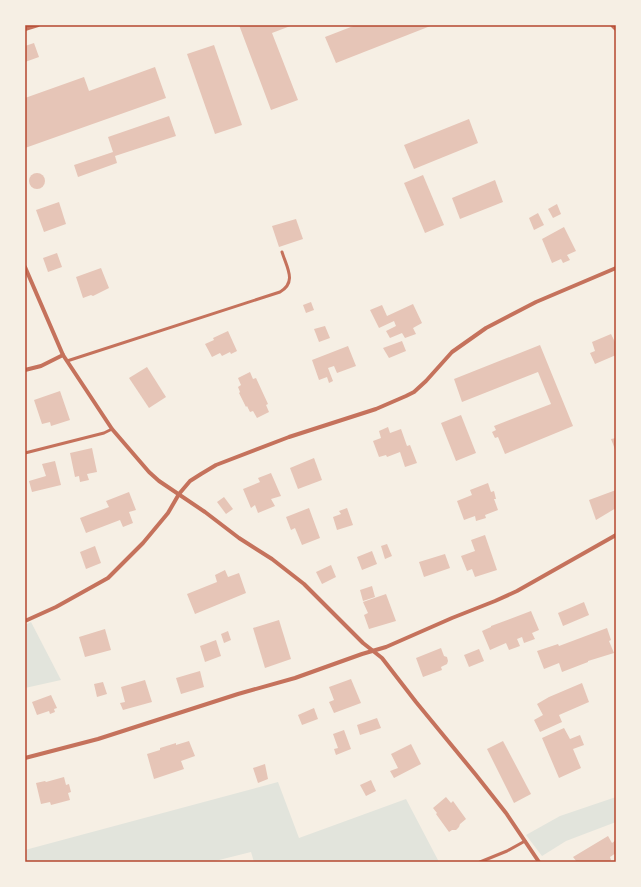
<svg xmlns="http://www.w3.org/2000/svg" width="641" height="887" viewBox="0 0 641 887" font-family="Literata,serif">
  <style>
    .green { fill: #e2e4dc }
    .building { fill: #e6c5b7 }
    .lines { fill: none; stroke-linecap: round; stroke-linejoin: round }
    .service { stroke: #c5725c; stroke-width: 3 }
    .minor { stroke: #c5725c; stroke-width: 4 }
    .tertiary { stroke: #c5725c; stroke-width: 7 }
    .neatline { fill: none; stroke: #b5482f; stroke-width: 1.5 }
  </style>
  <rect width="100%" height="100%" fill="#f6efe4"/>
  <g class="green">
    <path d="M31,622L61,680L25,688V625Z"/>
    <path d="M278,782L299,838L406,799L439,862H254L251,852L211,862H25V850Z"/>
    <path d="M616,797V822L566,841L542,856L526,835L560,816Z"/>
  </g>
  <g class="building">
    <path d="M239,25H293L272,33L298,100L271,110Z"/>
    <path d="M356,25H433L336,63L325,37Z"/>
    <path d="M34,43L39,57L25,62V46Z"/>
    <path d="M214,45L242,125L215,134L187,54Z"/>
    <path d="M155,67L166,98L25,148V98L84,77L89,91Z"/>
    <path d="M169,116L176,136L115,156L117,163L78,177L74,165L113,152L108,137Z"/>
    <path d="M469,119L478,143L414,169L404,145Z"/>
    <circle cx="37" cy="181" r="8"/>
    <path d="M423,175L444,225L425,233L404,183Z"/>
    <path d="M495,180L503,202L460,219L452,198Z"/>
    <path d="M59,202L66,224L44,232L36,210Z"/>
    <path d="M557,204L561,214L553,218L548,209Z"/>
    <path d="M538,213L544,225L534,230L529,218Z"/>
    <path d="M296,219L303,239L279,247L272,226Z"/>
    <path d="M564,227L576,251L567,255L570,260L563,263L561,259L552,263L542,239Z"/>
    <path d="M57,253L62,267L48,272L43,258Z"/>
    <path d="M101,268L109,288L93,296L91,295L83,298L76,277Z"/>
    <path d="M311,302L314,310L306,313L303,305Z"/>
    <path d="M413,304L422,323L413,328L416,334L405,338L402,333L390,338L386,331L396,326L394,321L379,328L370,310L382,305L387,316Z"/>
    <path d="M325,326L330,338L319,342L314,329Z"/>
    <path d="M228,331L237,351L231,354L230,352L222,356L220,353L212,357L205,344L214,340L213,338Z"/>
    <path d="M611,334L616,344V355L595,364L590,353L595,351L592,342Z"/>
    <path d="M402,341L406,351L389,358L383,348Z"/>
    <path d="M540,345L573,426L505,454L498,437L495,438L492,432L496,430L494,426L551,404L538,372L462,402L454,379Z"/>
    <path d="M348,346L356,366L337,373L334,366L328,368L333,381L329,383L327,377L319,380L312,360Z"/>
    <path d="M147,367L166,397L149,408L129,378Z"/>
    <path d="M250,372L253,379L256,378L268,404L266,405L269,412L257,418L253,411L250,412L247,406L246,407L239,393L240,392L238,387L241,385L238,378Z"/>
    <path d="M60,391L70,420L51,426L50,422L42,424L34,400Z"/>
    <path d="M461,415L476,453L456,461L441,423Z"/>
    <path d="M388,427L390,433L401,429L407,446L410,445L417,463L405,467L400,452L387,457L386,455L379,457L373,441L381,438L379,431Z"/>
    <path d="M616,438V452L611,439Z"/>
    <path d="M92,448L97,472L87,474L89,480L80,482L79,476L75,477L70,453Z"/>
    <path d="M314,458L322,480L298,489L290,468Z"/>
    <path d="M55,461L61,485L32,492L29,481L46,476L42,464Z"/>
    <path d="M271,473L281,496L271,499L275,506L258,513L255,505L251,508L243,489L260,482L258,478Z"/>
    <path d="M488,483L491,492L494,491L496,499H494L498,510L485,515L486,518L476,521L475,516L464,520L457,501L472,495L470,490Z"/>
    <path d="M616,490V508L596,520L589,500Z"/>
    <path d="M129,492L136,510L129,512L133,523L123,527L120,520L86,533L80,518L109,507L106,501Z"/>
    <path d="M224,497L233,509L226,514L217,502Z"/>
    <path d="M309,508L320,538L302,545L295,528L291,530L286,517Z"/>
    <path d="M347,508L353,525L337,530L333,517L341,514L339,511Z"/>
    <path d="M485,535L497,570L475,577L472,569L467,571L461,556L475,551L471,540Z"/>
    <path d="M387,544L392,556L385,559L381,546Z"/>
    <path d="M95,546L101,563L86,569L80,552Z"/>
    <path d="M372,551L377,564L362,570L357,557Z"/>
    <path d="M445,554L450,568L424,577L419,562Z"/>
    <path d="M331,565L336,577L322,584L316,572Z"/>
    <path d="M225,570L228,577L239,573L246,593L195,614L187,594L217,582L215,575Z"/>
    <path d="M372,586L375,597L363,601L360,590Z"/>
    <path d="M386,594L396,621L369,629L364,615L368,613L363,602Z"/>
    <path d="M584,602L589,615L563,626L558,613Z"/>
    <path d="M531,611L539,630L532,633L535,639L524,643L522,637L517,639L520,646L509,650L506,643L490,650L482,631L491,627V626Z"/>
    <path d="M279,620L291,659L265,668L253,628Z"/>
    <path d="M607,628L611,640L609,641L614,653L588,661V662L562,672L559,663L544,669L537,651L558,644L559,646Z"/>
    <path d="M105,629L111,650L85,657L79,637Z"/>
    <path d="M228,631L231,640L224,643L221,634Z"/>
    <path d="M216,640L221,656L205,662L200,646Z"/>
    <path d="M441,648L444,656L447,657L448,661L447,664L441,667L442,670L423,677L416,658Z"/>
    <path d="M479,649L484,661L469,667L464,655Z"/>
    <path d="M200,671L204,687L181,694L176,678Z"/>
    <path d="M351,679L361,703L334,713L329,702L334,700L329,687Z"/>
    <path d="M145,680L152,702L123,710L120,703L125,702L121,687Z"/>
    <path d="M103,682L107,694L97,697L94,684Z"/>
    <path d="M582,683L589,702L559,715L562,722L540,732L534,720L543,715L537,704L549,697Z"/>
    <path d="M51,695L57,708L54,709L55,712L50,714L49,711L37,715L32,702Z"/>
    <path d="M314,708L318,719L302,725L298,715Z"/>
    <path d="M377,718L381,728L360,735L357,725Z"/>
    <path d="M564,728L570,739L580,735L584,745L573,749L581,768L559,778L542,738Z"/>
    <path d="M344,730L351,749L336,755L334,749L338,748L333,734Z"/>
    <path d="M189,741L195,756L181,761L184,769L154,779L147,754L160,750V748L176,743V745Z"/>
    <path d="M503,741L531,794L514,803L487,749Z"/>
    <path d="M411,744L421,764L394,778L390,771L398,768L391,754Z"/>
    <path d="M265,764L268,779L258,783L253,768Z"/>
    <path d="M64,777L66,785L69,784L71,792L68,793L70,800L51,805L50,802L41,804L36,783L45,781L46,782Z"/>
    <path d="M371,780L376,791L366,796L360,785Z"/>
    <path d="M446,797L451,803L453,801L466,819L460,824L459,827L456,830H452L449,832L436,814L437,813L433,808Z"/>
    <path d="M608,836L612,843L616,840V853L610,857L611,860L608,862H577L573,857Z"/>
  </g>
  <g class="lines">
    <g class="service">
      <path d="M67,361L280,292C297,282 287,268 282,252"/>
      <path d="M25,453L104,433L112,429"/>
      <path d="M480,862L507,851L525,841"/>
    </g>
    <g class="minor">
      <path d="M25,29L38,25"/>
      <path d="M25,267L63,355L112,429L149,472L159,481L205,512L239,538L272,559L304,584L363,643L382,658L416,702L476,775L506,813L539,862"/>
      <path d="M25,370L41,366L63,355"/>
      <path d="M25,621L56,607L108,578L143,543L168,513L179,494L190,481L201,474L216,465L289,437L376,409L406,396L414,392L426,381L452,352L486,328L536,302L616,268"/>
      <path d="M25,758L98,739L238,694L295,678L362,654L386,647L452,618L495,601L517,591L616,535"/>
    </g>
    <path class="tertiary" d="M614,25L616,27"/>
  </g>
  <rect width="641" height="887" fill="none" stroke="#f6efe4" stroke-width="52"/>
  <rect x="26" y="26" width="589" height="835" class="neatline"/>
</svg>
